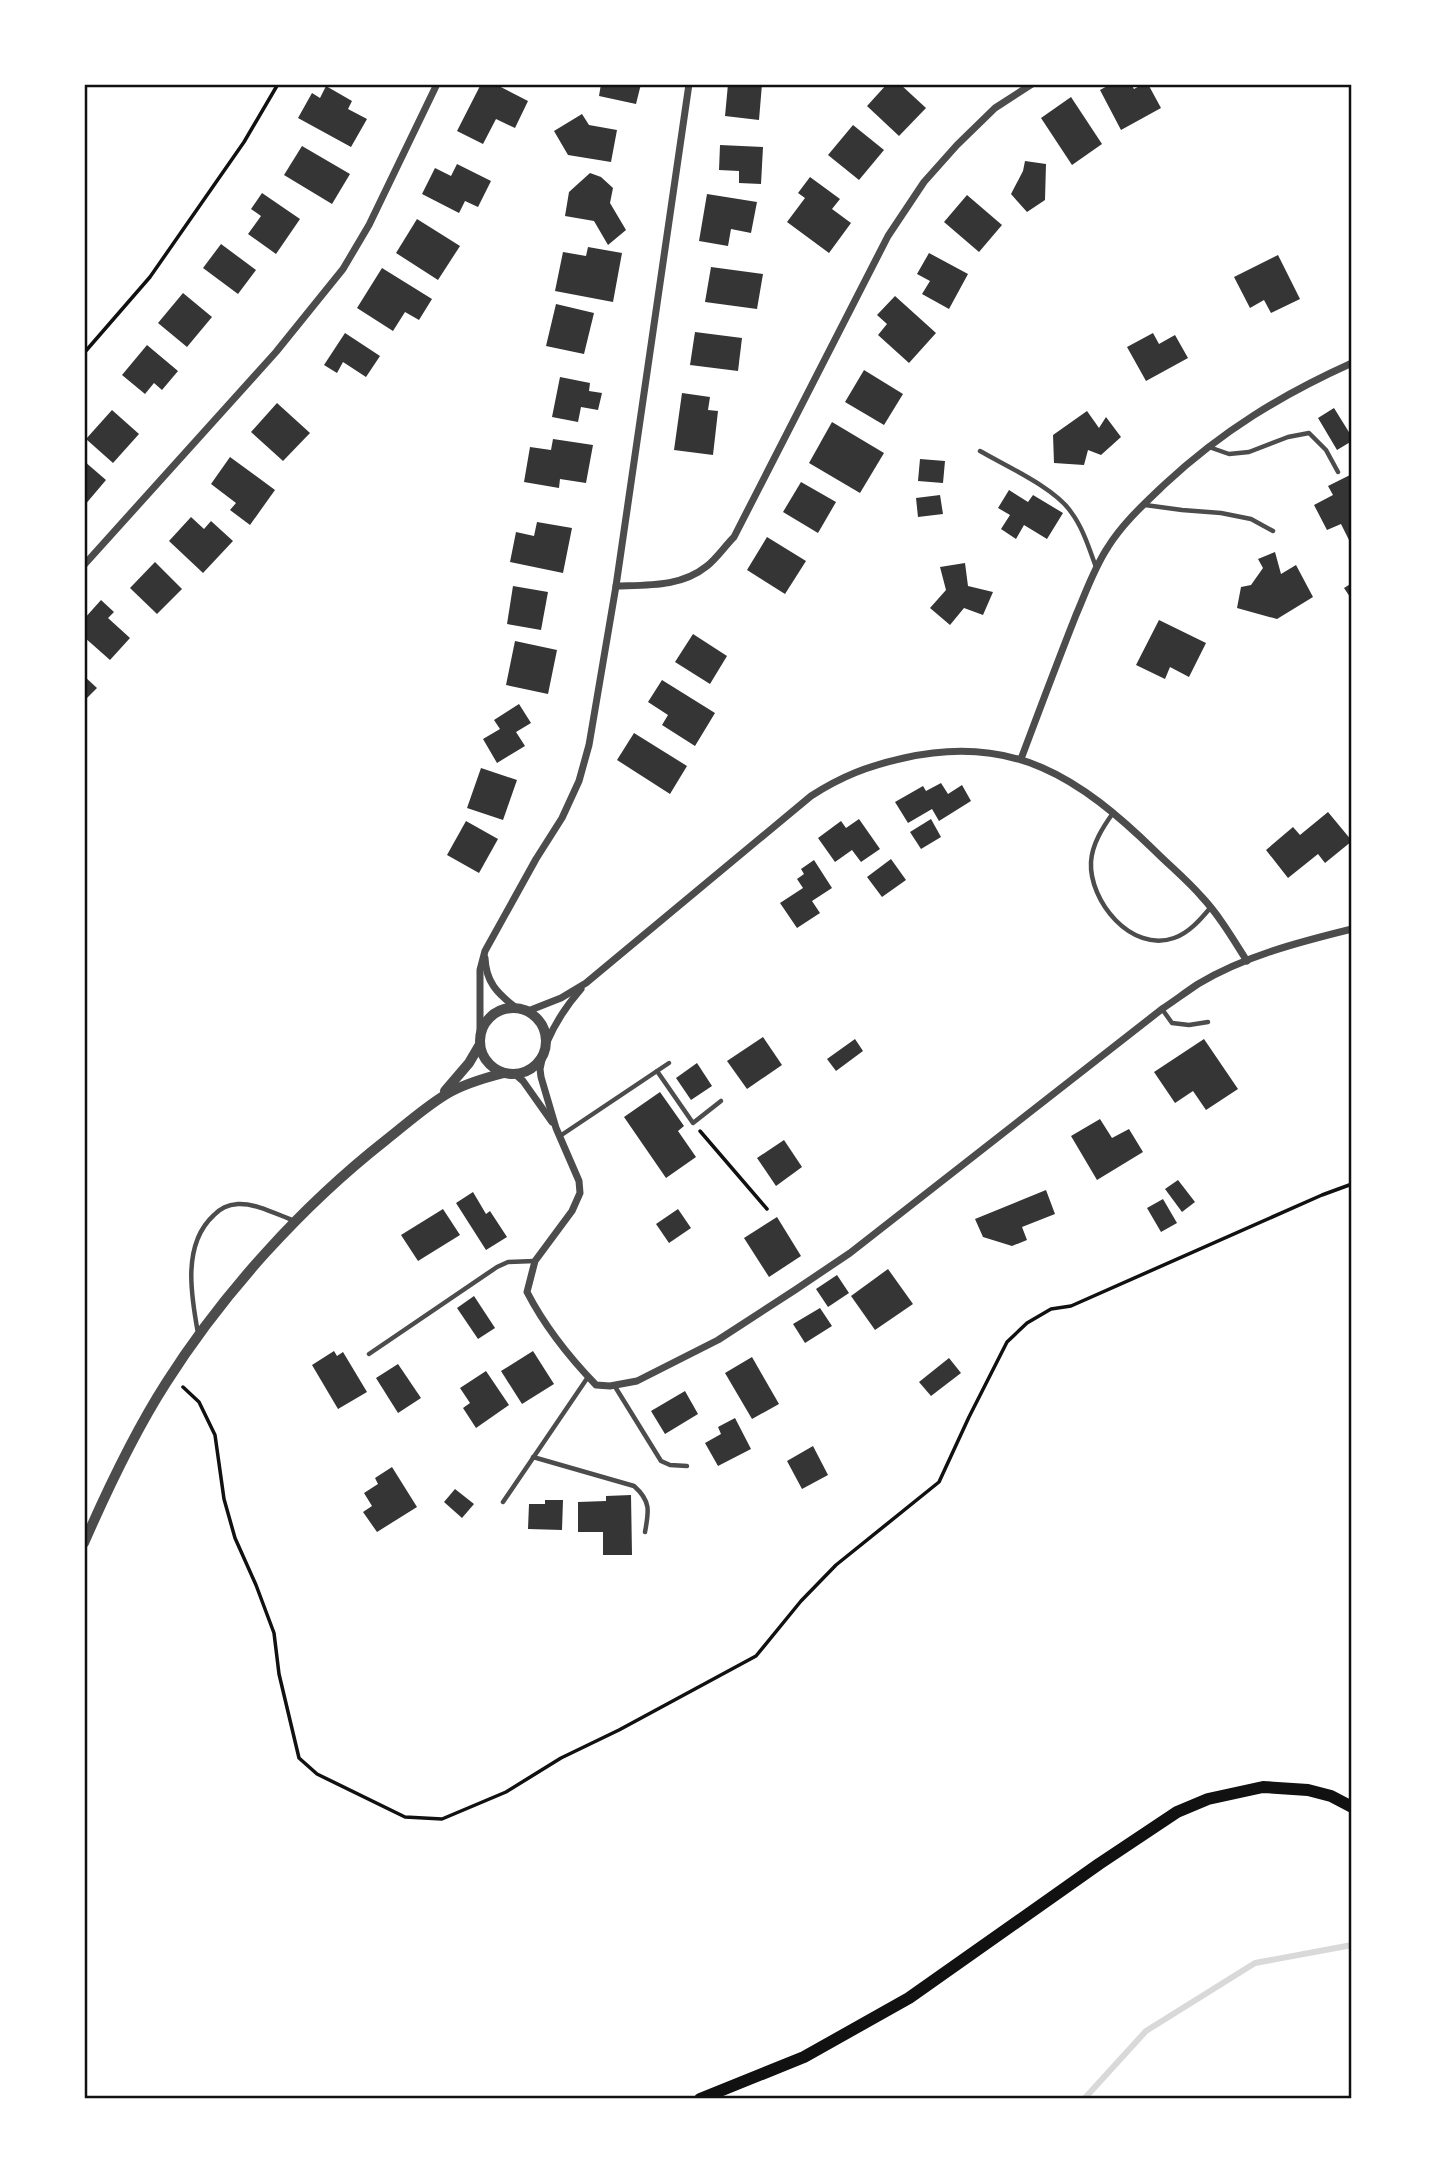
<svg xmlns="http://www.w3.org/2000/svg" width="1436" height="2183" viewBox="0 0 1436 2183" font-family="Quicksand,sans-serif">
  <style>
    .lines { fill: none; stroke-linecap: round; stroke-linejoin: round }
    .stream { stroke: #d9d9d9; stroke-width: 6 }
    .building { fill: #353535 }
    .path { stroke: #111; stroke-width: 3.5 }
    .service { stroke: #4c4c4c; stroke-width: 4.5 }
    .minor { stroke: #4c4c4c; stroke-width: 7 }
    .tertiary { stroke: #4c4c4c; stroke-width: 10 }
    .secondary { stroke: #111; stroke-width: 12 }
    .neatline { fill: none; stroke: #111; stroke-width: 2.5 }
  </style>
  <rect width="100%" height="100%" fill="#fff"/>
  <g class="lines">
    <path class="stream" d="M1084,2099L1146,2031L1255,1963L1352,1945"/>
  </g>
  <g class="building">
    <path d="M481,84H495L528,101L515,128L496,119L483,144L457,131Z"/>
    <path d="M601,84H641L636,104L599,96Z"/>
    <path d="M728,84H762L759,120L725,116Z"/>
    <path d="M887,84H900L926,108L899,136L867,106Z"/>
    <path d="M1111,84H1131L1134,89L1143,84H1148L1161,108L1121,130L1100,90Z"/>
    <path d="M326,86L352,101L348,109L367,119L351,147L298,118L312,93L320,98Z"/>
    <path d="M1071,97L1102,144L1072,165L1041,118Z"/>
    <path d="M582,114L589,125L617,130L611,162L568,155L554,131Z"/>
    <path d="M853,125L884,150L859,180L828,155Z"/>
    <path d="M720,145L763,147L761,184L739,183V171L719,170Z"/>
    <path d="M302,146L350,174L332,204L284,175Z"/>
    <path d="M1025,161L1046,164L1045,200L1027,212L1011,194L1023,171Z"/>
    <path d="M457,164L491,181L478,207L465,201L459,213L422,194L435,168L451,176Z"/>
    <path d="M590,173L601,177L613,188L610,203L626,230L608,245L594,221L565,216L569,192Z"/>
    <path d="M810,177L840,199L832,209L851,223L829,253L787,222L805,198L798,193Z"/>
    <path d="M262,193L300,219L276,254L248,234L261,216L251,209Z"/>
    <path d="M707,194L757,202L751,233L731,229L728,246L699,241Z"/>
    <path d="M967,195L1002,225L979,252L944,222Z"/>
    <path d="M417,219L460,246L438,280L396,253Z"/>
    <path d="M221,244L256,270L238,294L203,268Z"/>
    <path d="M588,247L622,253L613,302L555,291L563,252L586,256Z"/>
    <path d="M929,253L968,274L949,309L922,294L930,281L917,274Z"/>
    <path d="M1278,255L1300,299L1271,313L1264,300L1250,308L1234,277Z"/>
    <path d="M711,267L763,274L757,309L705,302Z"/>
    <path d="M382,268L432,299L419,320L405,312L393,331L357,308Z"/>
    <path d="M183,293L212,317L187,347L158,323Z"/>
    <path d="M895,296L936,333L909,363L878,335L887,324L877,315Z"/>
    <path d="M556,304L594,313L584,354L546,346Z"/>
    <path d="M695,332L742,338L738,371L690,365Z"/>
    <path d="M345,333L380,356L366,377L343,362L337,373L324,365Z"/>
    <path d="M1153,333L1159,344L1175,335L1188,358L1146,381L1127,347Z"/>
    <path d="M147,345L178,371L162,390L154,383L145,394L122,375Z"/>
    <path d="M864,370L903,394L884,425L845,402Z"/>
    <path d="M560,377L590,383L589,391L602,393L598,410L581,407L578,422L552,417Z"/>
    <path d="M682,393L710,397L708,410L718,411L713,455L674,450Z"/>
    <path d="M277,403L310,433L283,461L251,432Z"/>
    <path d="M1334,408L1352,437V441L1337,450L1318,418Z"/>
    <path d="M112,410L139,434L113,463L86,439Z"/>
    <path d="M1087,411L1099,428L1106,417L1121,437L1101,455L1088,450L1084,465L1054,463L1053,435Z"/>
    <path d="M832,422L884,453L860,493L809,463Z"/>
    <path d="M553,439L593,445L586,483L560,479L559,488L524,482L530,447L551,450Z"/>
    <path d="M230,457L275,490L250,525L230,510L236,503L211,484Z"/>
    <path d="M920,459L945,461L943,483L918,481Z"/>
    <path d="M84,461L106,480L84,506Z"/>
    <path d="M1352,474V546L1341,524L1327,530L1314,505L1333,495L1328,486Z"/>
    <path d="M801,482L836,502L818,533L783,512Z"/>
    <path d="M1009,490L1028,502L1033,495L1063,513L1047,539L1024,525L1016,539L1001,529L1010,515L998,508Z"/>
    <path d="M940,495L943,514L918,517L916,498Z"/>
    <path d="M191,517L204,529L211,521L233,541L203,573L169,541Z"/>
    <path d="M537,522L572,528L563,573L510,562L516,532L534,536Z"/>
    <path d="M767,537L806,561L785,594L747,570Z"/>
    <path d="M1275,552L1281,574L1296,565L1313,597L1277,619L1237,608L1241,587L1251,585L1263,568L1258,559Z"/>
    <path d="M155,562L182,589L157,614L130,588Z"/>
    <path d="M965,563L968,586L993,592L983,615L964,608L950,625L930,608L946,590L940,567Z"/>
    <path d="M1352,583V600L1344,588Z"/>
    <path d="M513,586L548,592L541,630L507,624Z"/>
    <path d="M101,600L114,612L108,618L130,638L110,660L84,637V619Z"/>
    <path d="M1159,620L1206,643L1189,677L1170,667L1165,679L1136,665Z"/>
    <path d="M693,634L727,656L710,684L675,662Z"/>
    <path d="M515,641L557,650L548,694L506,685Z"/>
    <path d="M84,676L97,688L84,701Z"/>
    <path d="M662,680L715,713L695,746L662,725L668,715L648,702Z"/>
    <path d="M519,704L531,723L516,732L525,746L497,763L483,739L500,729L494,720Z"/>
    <path d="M634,733L687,766L670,794L617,760Z"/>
    <path d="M481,768L517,780L503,820L467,808Z"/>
    <path d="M941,783L948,794L962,785L971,801L939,821L932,809L908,823L895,802L923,786L926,791Z"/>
    <path d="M1328,812L1352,841L1325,863L1318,854L1288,878L1266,850L1293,827L1300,835Z"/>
    <path d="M859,819L880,849L861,862L852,850L835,862L818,838L841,821L846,828Z"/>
    <path d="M931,819L941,837L921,849L910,832Z"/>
    <path d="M466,821L498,839L479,873L447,855Z"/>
    <path d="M891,859L906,880L882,897L867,877Z"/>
    <path d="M814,860L832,888L812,901L820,913L797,928L780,903L803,888L797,879L804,874L801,869Z"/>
    <path d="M763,1037L782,1065L747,1089L727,1061Z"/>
    <path d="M855,1039L863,1051L836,1071L827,1059Z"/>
    <path d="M1204,1039L1238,1089L1206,1110L1193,1091L1175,1103L1154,1072Z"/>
    <path d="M697,1063L712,1086L691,1100L676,1078Z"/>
    <path d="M660,1092L684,1126L678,1131L696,1157L666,1178L624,1117Z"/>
    <path d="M1100,1119L1112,1138L1129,1129L1143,1152L1097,1180L1071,1136Z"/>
    <path d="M784,1140L802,1167L776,1186L757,1158Z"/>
    <path d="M1178,1180L1195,1202L1182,1212L1165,1189Z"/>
    <path d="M1046,1190L1055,1214L1022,1227L1027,1240L1012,1246L983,1237L975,1219Z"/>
    <path d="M473,1192L486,1214L490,1211L507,1237L486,1250L456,1203Z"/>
    <path d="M1163,1199L1177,1223L1161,1232L1147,1208Z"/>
    <path d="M443,1209L460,1235L418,1261L401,1235Z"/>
    <path d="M678,1209L691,1228L669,1243L656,1224Z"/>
    <path d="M777,1217L801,1256L769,1277L744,1238Z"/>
    <path d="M888,1269L913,1304L875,1330L851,1296Z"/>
    <path d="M837,1275L849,1293L828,1307L816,1289Z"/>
    <path d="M474,1296L495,1328L478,1339L457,1308Z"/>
    <path d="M820,1308L832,1326L805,1343L793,1324Z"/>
    <path d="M334,1351L337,1356L343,1352L367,1392L338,1409L312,1365Z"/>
    <path d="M533,1351L554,1384L522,1404L501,1371Z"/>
    <path d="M752,1357L779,1404L752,1419L725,1373Z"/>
    <path d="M949,1358L961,1373L931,1396L919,1382Z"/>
    <path d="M398,1364L421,1398L398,1413L376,1378Z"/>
    <path d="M486,1371L509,1405L476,1428L463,1408L470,1403L460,1388Z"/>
    <path d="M685,1391L698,1414L665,1434L651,1411Z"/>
    <path d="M735,1418L751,1449L718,1466L705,1443L721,1434L718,1427Z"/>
    <path d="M813,1446L828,1475L802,1489L787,1461Z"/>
    <path d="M392,1467L417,1507L377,1532L363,1512L372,1506L364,1493L378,1484L375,1478Z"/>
    <path d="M455,1489L474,1504L462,1518L444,1502Z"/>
    <path d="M631,1495L632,1555H603V1532H578V1502L606,1501V1496Z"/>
    <path d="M545,1500H563L562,1530L528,1529L529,1504H545Z"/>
  </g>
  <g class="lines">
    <g class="path">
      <path d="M84,353L150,277L244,142L278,84"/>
      <path d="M700,1131L767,1209"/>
      <path d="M183,1387L199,1402L215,1435L224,1499L235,1538L256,1585L274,1633L279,1674L299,1758L317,1774L405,1817L442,1819L506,1792L561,1758L619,1730L756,1656L801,1601L836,1565L939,1482L969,1417L1007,1342L1027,1323L1051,1309L1071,1306L1322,1195L1352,1184"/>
    </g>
    <g class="service">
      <path d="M1209,447L1229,454L1249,452L1288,437L1309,433L1326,450L1338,472"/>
      <path d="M980,451C1006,466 1055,488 1071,512C1083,528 1089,548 1096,567"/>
      <path d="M1145,505L1182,510L1221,513L1251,519L1273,531"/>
      <path d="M1113,813C1103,827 1092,844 1091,862C1089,901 1131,953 1174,938C1189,933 1201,919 1211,907"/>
      <path d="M1162,1009L1172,1023L1189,1025L1208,1022"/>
      <path d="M657,1071L693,1123L721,1101"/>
      <path d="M560,1136L669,1063"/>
      <path d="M198,1333C191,1295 182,1244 214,1215C221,1208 227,1205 238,1204C256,1203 278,1215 295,1221"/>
      <path d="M369,1354L497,1267L508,1262L535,1261"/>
      <path d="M614,1385L661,1461L670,1465L687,1466"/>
      <path d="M533,1457L634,1486C651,1501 649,1511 645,1532"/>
      <path d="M503,1502L588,1377"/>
    </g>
    <g class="minor">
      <path d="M84,565L276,352L343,269L369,225L437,84"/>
      <path d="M616,586C649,585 681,587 707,566C717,558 725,546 734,537L888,236L924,182L957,145L995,108L1032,84"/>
      <path d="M1021,759C1039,711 1057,663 1076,615C1086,592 1094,568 1108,547C1123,523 1144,504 1165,484C1222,431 1281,395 1352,363"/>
      <path d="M485,958C486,982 497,993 515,1007"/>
      <path d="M528,1011L561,998L586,983L811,796C842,776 868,766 904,758C1013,733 1080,778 1155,851C1170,866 1187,880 1201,896C1219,915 1233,939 1247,961"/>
      <path d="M480,1034V970L485,951L536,859L562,818L579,781L589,745L616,586L689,84"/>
      <path d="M546,1044C555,1023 566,1006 581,989"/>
      <path d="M543,1055L540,1069L541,1077L556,1128L579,1181L580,1193L572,1211L535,1261L527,1292C544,1325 570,1358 596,1385L610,1386L637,1381L718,1340L795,1290L850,1253L1162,1009C1174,1001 1186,992 1198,984C1245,956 1299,942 1352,929"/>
      <path d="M515,1074L523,1081L552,1122"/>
    </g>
    <g class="tertiary">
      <circle cx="513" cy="1041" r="33"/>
      <path d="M445,1091L469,1063L479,1046"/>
      <path d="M84,1543C108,1488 134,1433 166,1383C223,1293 302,1206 386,1140C405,1125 424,1108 445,1095C463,1084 484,1078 504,1073"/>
    </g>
    <path class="secondary" d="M700,2099L804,2057L909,1998L1099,1864L1177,1812L1208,1799L1263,1787L1308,1790L1331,1796L1352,1807"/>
  </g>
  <rect width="1436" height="2183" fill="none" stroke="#ffffff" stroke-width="172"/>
  <rect x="86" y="86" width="1264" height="2011" class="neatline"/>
</svg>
